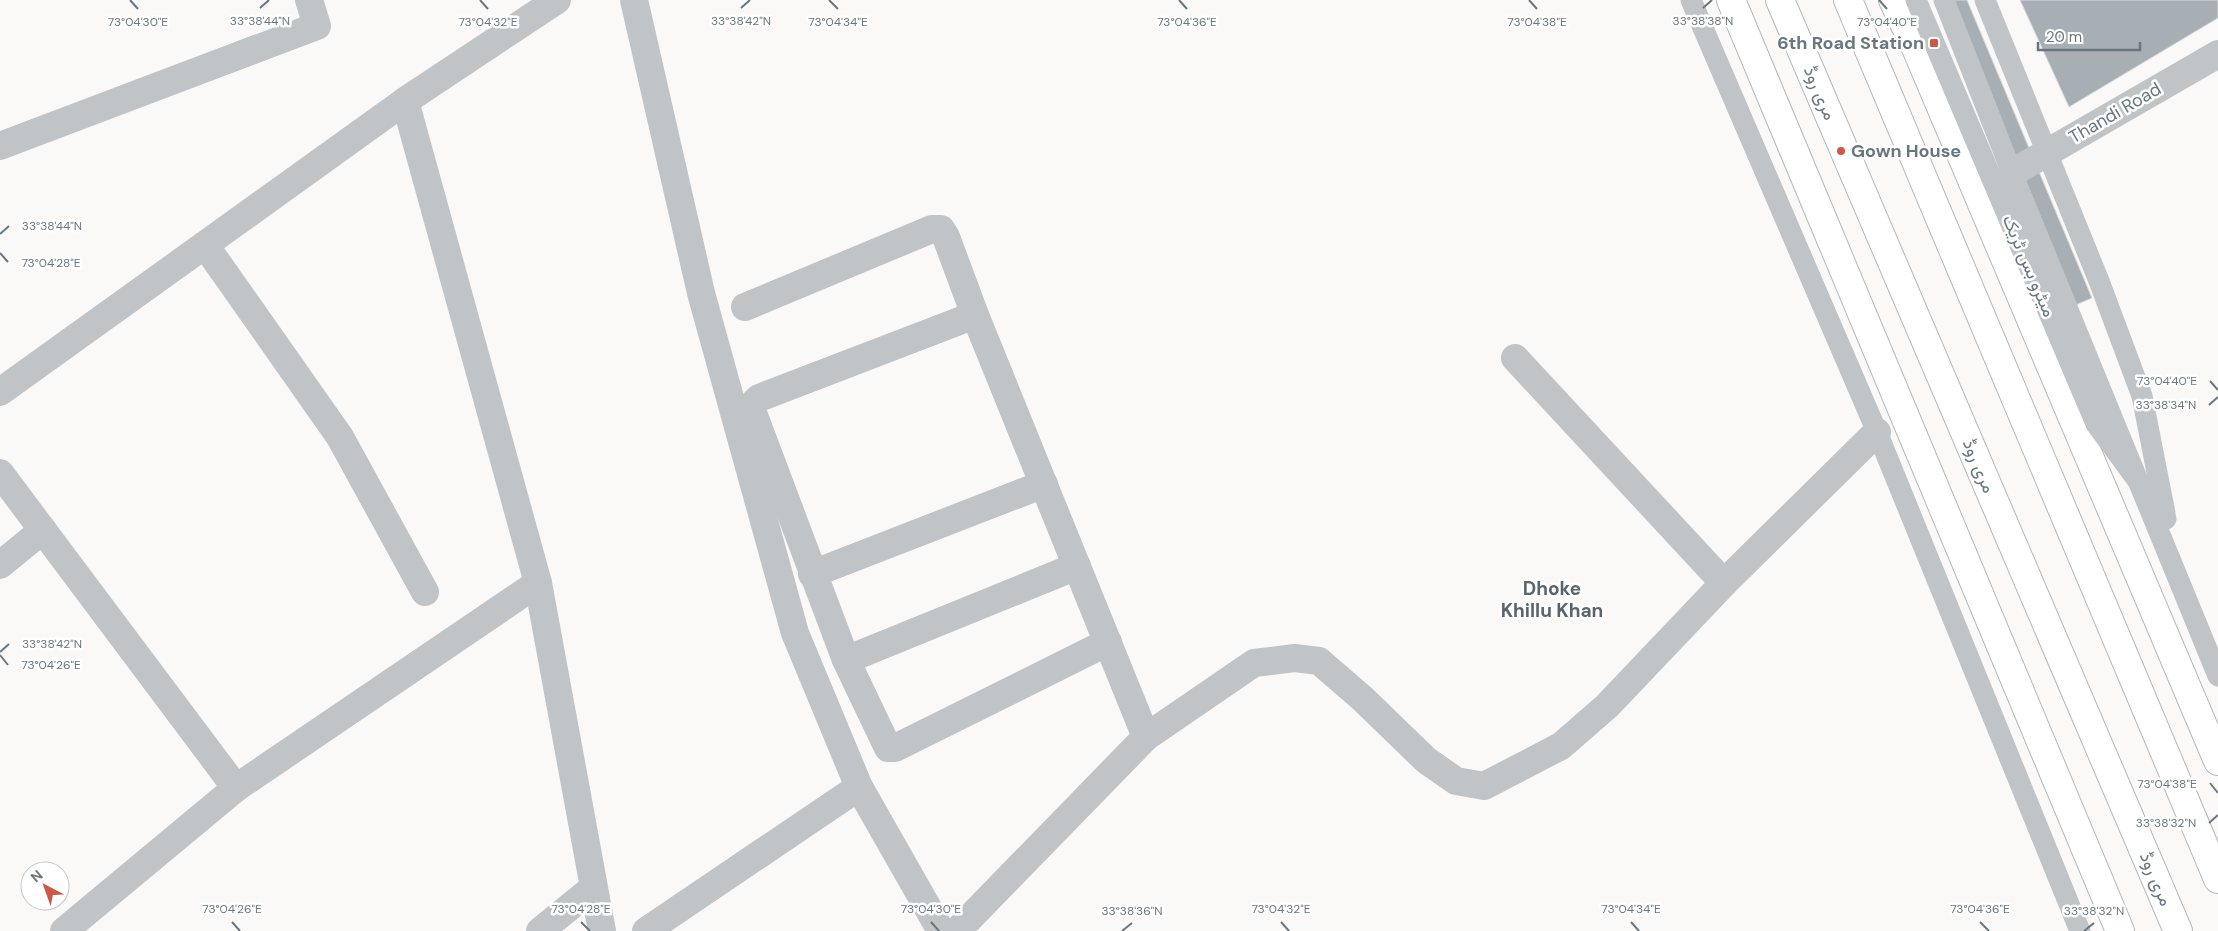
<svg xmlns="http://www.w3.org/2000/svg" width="2218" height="931" viewBox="0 0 2218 931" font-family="'DM Sans',Vazirmatn,sans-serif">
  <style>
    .building { fill: #a8afb4; stroke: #dcdbda }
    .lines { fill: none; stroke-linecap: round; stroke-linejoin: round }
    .primary-casing { stroke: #b2b7ba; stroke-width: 30 }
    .service { stroke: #c0c4c7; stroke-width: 21 }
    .minor { stroke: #c0c4c7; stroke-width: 28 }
    .primary { stroke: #fff; stroke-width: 28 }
    .service-bridge { stroke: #c0c4c7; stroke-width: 21 }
    .ticks { fill: none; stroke: #68777f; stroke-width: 2 }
    .poi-dot { fill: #cf5743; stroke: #fff; stroke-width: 2 }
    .labels { text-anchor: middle; stroke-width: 5; stroke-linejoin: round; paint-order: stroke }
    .poi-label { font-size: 18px; font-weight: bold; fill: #68777f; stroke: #fff; text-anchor: end }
    .street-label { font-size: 18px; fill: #68777f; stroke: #fff }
    .neighbourhood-label { font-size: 19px; font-weight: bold; fill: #5a656b; stroke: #fff }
    .ticks-label { font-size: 12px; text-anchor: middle; fill: #68777f; stroke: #fff; stroke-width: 5; stroke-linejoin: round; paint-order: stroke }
  </style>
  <rect width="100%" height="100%" fill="#faf9f8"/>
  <g class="building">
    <path d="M1935,0H1967L2092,298L2064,310Z"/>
    <path d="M2020,0H2218V18L2069,107Z"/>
  </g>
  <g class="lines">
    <defs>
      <g id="primary">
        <path d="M1731,0L2120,931"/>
        <path d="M1780,0L2178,931"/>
        <path d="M1848,0L2218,879"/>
        <path d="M1893,0L1916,48L2218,761"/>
      </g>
    </defs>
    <use href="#primary" class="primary-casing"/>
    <g class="service">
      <path d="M1691,0L1877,432L2080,931"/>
      <path d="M1944,0L2012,173L2218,676"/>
    </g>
    <g class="minor">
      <path d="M634,0L701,293L795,633L859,787L941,931"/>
      <path d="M405,101L538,583L602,931"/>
      <path d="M0,146L317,26L309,0"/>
      <path d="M2012,173L2218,54"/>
      <path d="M205,245L340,437L425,592"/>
      <path d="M745,307L932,229H941L946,237L975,315L1146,737L957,931"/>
      <path d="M975,315L759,398L753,404V413L846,660L888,748H895L1108,642"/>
      <path d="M1515,358L1724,583"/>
      <path d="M0,392L405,101L557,0"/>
      <path d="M0,473L236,788"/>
      <path d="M0,565L43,530"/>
      <path d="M812,574L1044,484"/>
      <path d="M846,660L1077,566"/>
      <path d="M1146,737L1254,663L1295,658L1319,661L1363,699L1426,760L1456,781L1484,786L1561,746L1607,706L1724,583L1877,432"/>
      <path d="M64,931L236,788L538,583"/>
      <path d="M540,931L593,888"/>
      <path d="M646,931L859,787"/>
    </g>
    <use href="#primary" class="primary"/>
    <g class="service-bridge">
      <path d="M1916,0L2096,424L2166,519"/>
      <path d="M1985,0L2099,281L2142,396L2165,513"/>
    </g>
  </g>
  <path class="ticks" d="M130,0L138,9M480,0L488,9M829,0L838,9M1179,0L1187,9M1529,0L1537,9M1879,0L1887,9M260,8L269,0M741,8L750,0M1703,8L1712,0M0,234L9,226M0,253L8,262M2210,381L2218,390M2209,405L2218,397M0,652L9,644M0,655L8,665M2210,783L2218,793M2209,823L2218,815M232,922L240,931M581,922L590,931M931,922L939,931M1281,922L1289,931M1631,922L1639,931M1980,922L1989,931M1122,931L1132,923M2084,931L2094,923"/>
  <g class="poi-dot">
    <rect x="1929" y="38" width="10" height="10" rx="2.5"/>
    <circle cx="1841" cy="151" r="5"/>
  </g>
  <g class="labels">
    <g class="poi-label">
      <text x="1924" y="49">6th Road Station</text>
      <text x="1851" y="157" text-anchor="start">Gown House</text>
    </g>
    <g class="street-label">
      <text transform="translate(1820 93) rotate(67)" y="6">مری روڈ</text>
      <text transform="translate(2115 113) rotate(-30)" y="6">Thandi Road</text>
      <text transform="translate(2029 266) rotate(67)" y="6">میٹرو بس ٹریک</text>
      <text transform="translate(1979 466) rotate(67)" y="6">مری روڈ</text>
      <text transform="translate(2156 879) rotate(67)" y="6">مری روڈ</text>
    </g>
    <g class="neighbourhood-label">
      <text x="1552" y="595">Dhoke<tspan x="1552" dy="22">Khillu Khan</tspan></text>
    </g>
  </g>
  <g class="ticks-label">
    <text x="260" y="25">33°38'44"N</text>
    <text x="741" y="25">33°38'42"N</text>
    <text x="1703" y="25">33°38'38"N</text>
    <text x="138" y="26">73°04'30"E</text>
    <text x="488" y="26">73°04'32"E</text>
    <text x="838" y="26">73°04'34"E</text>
    <text x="1187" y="26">73°04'36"E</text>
    <text x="1537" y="26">73°04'38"E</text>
    <text x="1887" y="26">73°04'40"E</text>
    <text x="52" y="230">33°38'44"N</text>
    <text x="51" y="267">73°04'28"E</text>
    <text x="2167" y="385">73°04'40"E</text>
    <text x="2166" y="409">33°38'34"N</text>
    <text x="52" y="648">33°38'42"N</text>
    <text x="51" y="669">73°04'26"E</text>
    <text x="2167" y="788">73°04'38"E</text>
    <text x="2166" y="827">33°38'32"N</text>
    <text x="232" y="913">73°04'26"E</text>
    <text x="581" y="913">73°04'28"E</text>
    <text x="931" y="913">73°04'30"E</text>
    <text x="1281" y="913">73°04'32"E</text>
    <text x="1631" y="913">73°04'34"E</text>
    <text x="1980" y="913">73°04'36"E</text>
    <text x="1132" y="915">33°38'36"N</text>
    <text x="2094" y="915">33°38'32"N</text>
  </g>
  <g transform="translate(45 886) rotate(319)"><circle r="24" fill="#ffffff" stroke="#c3c9cc"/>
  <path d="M0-4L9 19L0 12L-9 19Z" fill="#cf5743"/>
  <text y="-8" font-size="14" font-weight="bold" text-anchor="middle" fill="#68777f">N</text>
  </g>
  <path d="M2038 42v8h102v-8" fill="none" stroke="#68777f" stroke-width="2.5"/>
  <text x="2046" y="42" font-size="15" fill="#68777f" stroke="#ffffff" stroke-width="4" paint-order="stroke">20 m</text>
</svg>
